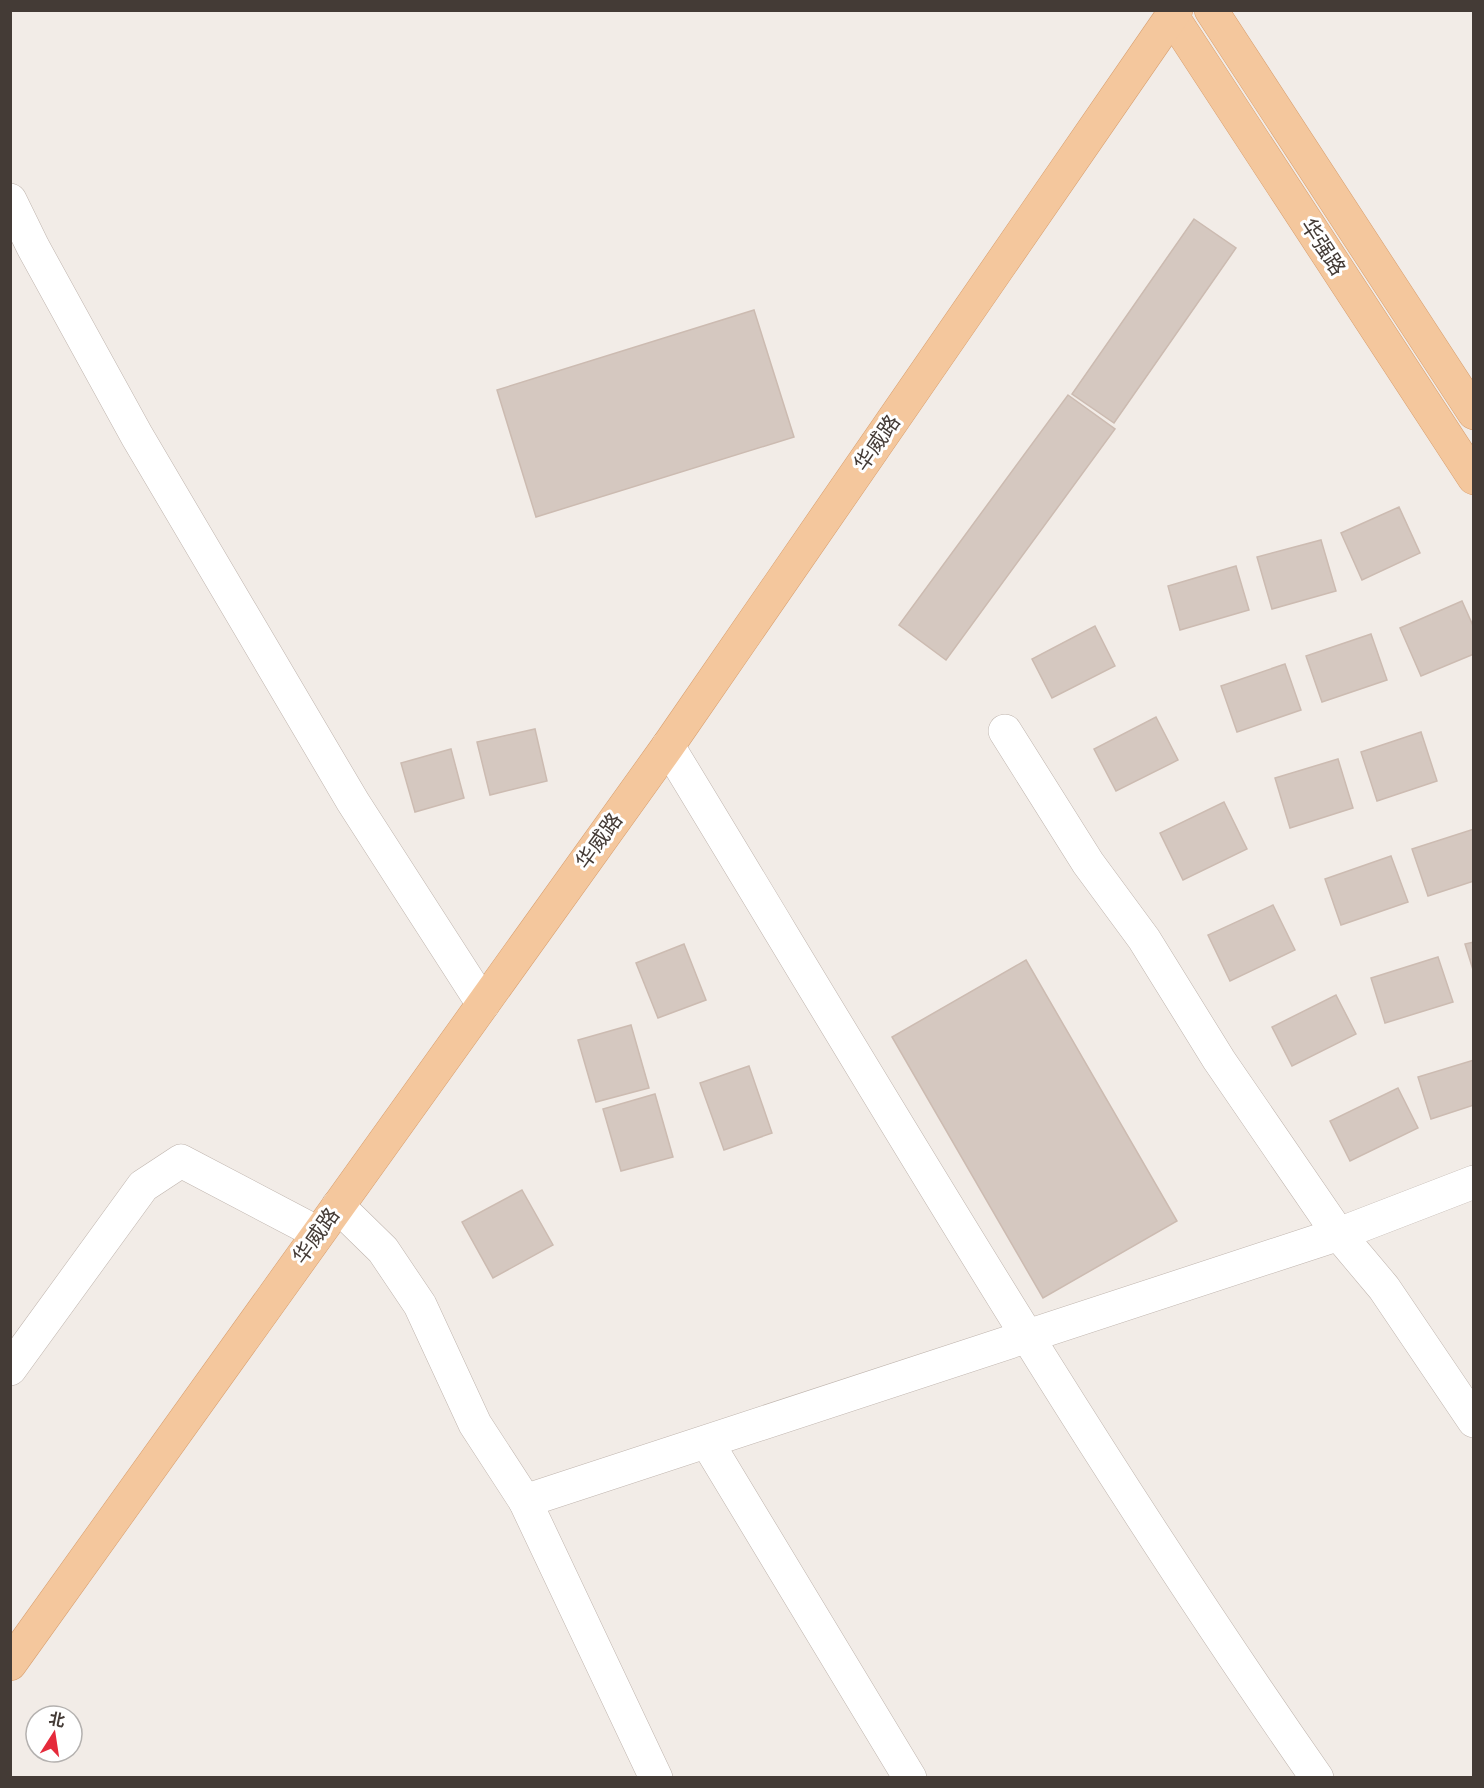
<svg xmlns="http://www.w3.org/2000/svg" width="1484" height="1788" viewBox="0 0 1484 1788" font-family="Montserrat,'Noto Sans SC',sans-serif">
  <style>
    .building { fill: #d5c8c0; stroke: #ccbbb1; stroke-width: 1.5 }
    .lines { fill: none; stroke-linecap: round; stroke-linejoin: round }
    .minor-casing { stroke: #bfb4ad; stroke-width: 34 }
    .major-casing { stroke: #d89f6f; stroke-width: 34 }
    .minor { stroke: #fff; stroke-width: 33 }
    .major { stroke: #f4c79d; stroke-width: 33 }
    .labels { text-anchor: middle; stroke-width: 6; stroke-linejoin: round; paint-order: stroke }
    .street-label { font-size: 21px; fill: #443b36; stroke: #fff }
  </style>
  <rect width="100%" height="100%" fill="#f2ece7"/>
  <g class="building">
    <path d="M1194,219L1236,248L1114,423L1072,394Z"/>
    <path d="M754,310L794,437L536,517L497,390Z"/>
    <path d="M1068,395L1115,429L946,660L899,625Z"/>
    <path d="M1399,507L1420,553L1362,580L1341,533Z"/>
    <path d="M1321,540L1336,591L1272,609L1257,557Z"/>
    <path d="M1236,566L1249,610L1180,630L1168,586Z"/>
    <path d="M1462,601L1474,628V654L1421,676L1400,628Z"/>
    <path d="M1095,626L1115,666L1052,698L1032,659Z"/>
    <path d="M1371,634L1387,680L1322,702L1306,656Z"/>
    <path d="M1285,664L1301,710L1237,732L1221,686Z"/>
    <path d="M1156,717L1178,760L1116,791L1094,749Z"/>
    <path d="M535,729L547,781L490,795L477,742Z"/>
    <path d="M1421,732L1437,781L1377,801L1361,752Z"/>
    <path d="M451,749L464,798L415,812L401,763Z"/>
    <path d="M1338,759L1353,808L1290,828L1275,778Z"/>
    <path d="M1224,802L1247,849L1183,880L1160,833Z"/>
    <path d="M1474,829V881L1428,896L1412,849Z"/>
    <path d="M1391,856L1408,902L1341,925L1325,879Z"/>
    <path d="M1273,905L1295,950L1230,981L1208,935Z"/>
    <path d="M1474,942V973L1465,944Z"/>
    <path d="M684,944L706,1000L658,1018L636,963Z"/>
    <path d="M1438,957L1453,1002L1385,1023L1371,978Z"/>
    <path d="M1026,960L1177,1221L1043,1298L892,1037Z"/>
    <path d="M1336,995L1356,1034L1292,1066L1272,1027Z"/>
    <path d="M631,1025L649,1088L596,1102L578,1040Z"/>
    <path d="M1474,1060V1105L1431,1119L1418,1077Z"/>
    <path d="M749,1066L772,1133L724,1150L700,1083Z"/>
    <path d="M1398,1088L1418,1128L1350,1161L1330,1121Z"/>
    <path d="M655,1094L673,1157L621,1171L603,1109Z"/>
    <path d="M522,1190L553,1245L493,1278L462,1222Z"/>
  </g>
  <g class="lines">
    <defs>
      <g id="minor">
        <path d="M10,200L33,247L137,436L353,802L483,1004"/>
        <path d="M1005,731L1088,863L1144,939L1219,1060L1337,1232L1384,1288L1474,1421"/>
        <path d="M668,746C879,1093 1084,1444 1317,1778"/>
        <path d="M338,1206L383,1250L420,1305L475,1424L525,1501L656,1778"/>
        <path d="M10,1369L143,1186L181,1161L318,1233"/>
        <path d="M707,1442L910,1778"/>
        <path d="M525,1501L1339,1234L1474,1182"/>
      </g>
      <g id="major">
        <path d="M1211,10L1474,413"/>
        <path d="M1172,16L1474,478"/>
        <path d="M10,1664L668,746L1176,10"/>
      </g>
    </defs>
    <use href="#minor" class="minor-casing"/>
    <use href="#major" class="major-casing"/>
    <use href="#minor" class="minor"/>
    <use href="#major" class="major"/>
  </g>
  <g class="labels">
    <g class="street-label">
      <text transform="translate(1323 247) rotate(57)" y="7">华强路</text>
      <text transform="translate(877 443) rotate(-55)" y="7">华威路</text>
      <text transform="translate(599 841) rotate(-54)" y="7">华威路</text>
      <text transform="translate(316 1236) rotate(-54)" y="7">华威路</text>
    </g>
  </g>
  <rect width="1484" height="1788" fill="none" stroke="#443b36" stroke-width="24"/>
  <g transform="translate(54 1734) rotate(12)"><circle r="28" fill="#ffffff" stroke="#b4b1af" stroke-width="1.5"/>
  <path d="M0-4.5L10 22L0 15L-10 22Z" fill="#e52a3b"/>
  <text y="-9" font-size="16" font-weight="bold" text-anchor="middle" fill="#443b36">北</text>
  </g>
</svg>
